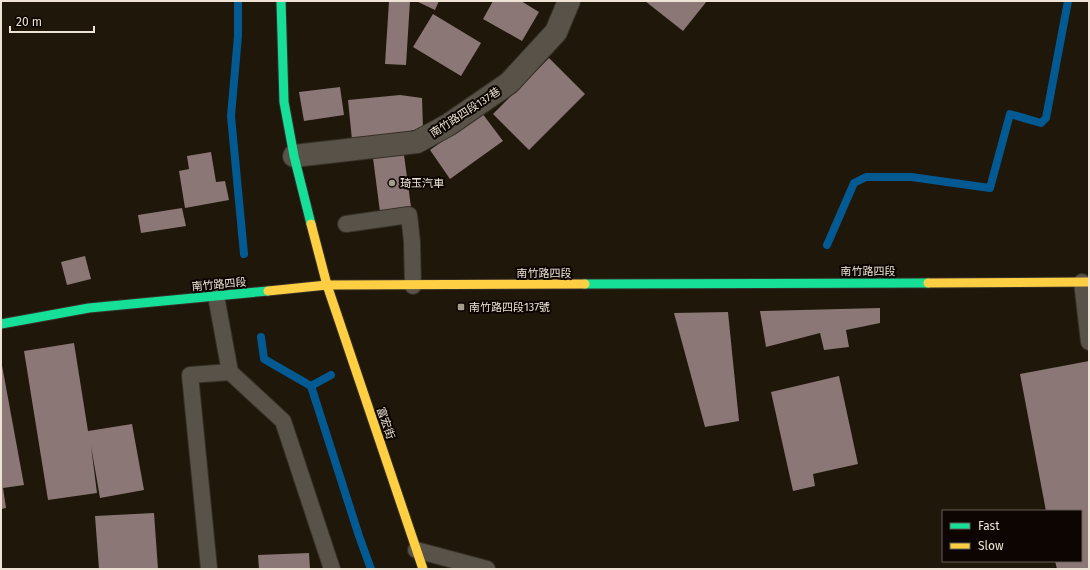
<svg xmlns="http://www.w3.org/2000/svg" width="1090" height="570" viewBox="0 0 1090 570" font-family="'Fira Sans','Noto Sans TC',sans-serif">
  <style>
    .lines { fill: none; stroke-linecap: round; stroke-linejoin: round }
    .stream { stroke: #035991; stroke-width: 8 }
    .building { fill: #8a7776 }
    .lane-casing { stroke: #373028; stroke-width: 18 }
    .street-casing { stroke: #373028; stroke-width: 24 }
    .fast-casing { stroke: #373028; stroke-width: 11 }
    .slow-casing { stroke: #373028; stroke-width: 11 }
    .lane { stroke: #585248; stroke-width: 16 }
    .street { stroke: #585248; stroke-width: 22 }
    .fast { stroke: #16e098; stroke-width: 9 }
    .slow { stroke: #ffcf43; stroke-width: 9 }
    .poi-dot { fill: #a69c8e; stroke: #0c0501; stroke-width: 1.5 }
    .labels { text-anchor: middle; stroke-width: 4; stroke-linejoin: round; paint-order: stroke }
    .street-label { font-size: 11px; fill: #eee3d5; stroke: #0c0501 }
    .poi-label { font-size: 11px; fill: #eee3d5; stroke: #0c0501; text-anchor: start }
  </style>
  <rect width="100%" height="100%" fill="#1f170a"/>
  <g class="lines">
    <g class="stream">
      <path d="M238,1V36L231,116L244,254"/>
      <path d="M827,245L854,183L866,177H911L990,188L1010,114L1041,123L1046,118L1068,1"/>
      <path d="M261,337L264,359L311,386L359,536L371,569"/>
      <path d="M311,386L331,375"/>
    </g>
  </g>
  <g class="building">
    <path d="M389,1H410L406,65L385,64Z"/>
    <path d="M416,1H439L435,10Z"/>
    <path d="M493,1H521L539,12L522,41L483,19Z"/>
    <path d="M645,1H707L683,31Z"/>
    <path d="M433,14L481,43L461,76L413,47Z"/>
    <path d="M549,58L585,94L529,150L493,114Z"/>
    <path d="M340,87L344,115L304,121L299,92Z"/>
    <path d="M400,95L422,98L423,128L388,136L352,140L348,100Z"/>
    <path d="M482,113L503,141L450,179L430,150Z"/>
    <path d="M211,152L216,182L225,181L229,200L185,208L179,171L189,169L187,156Z"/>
    <path d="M404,155L411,207L380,212L373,158Z"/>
    <path d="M182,208L186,226L141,233L138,215Z"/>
    <path d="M85,256L91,279L67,285L61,262Z"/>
    <path d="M880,308V323L846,330L849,347L824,350L820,333L766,347L760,311Z"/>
    <path d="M728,312L739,421L705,427L674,313Z"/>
    <path d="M74,343L88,431L132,424L144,490L100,498L91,446L97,493L48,500L24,351Z"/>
    <path d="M1,360L24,485L3,488L6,508L1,509Z"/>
    <path d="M1089,361V569H1057L1055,561H1081V511H1046L1020,374Z"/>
    <path d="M839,376L858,464L813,474L815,486L793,491L771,392Z"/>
    <path d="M154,513L158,569H99L95,516Z"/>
    <path d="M309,553L310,569H259L258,555Z"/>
  </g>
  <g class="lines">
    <defs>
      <g id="lane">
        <path d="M346,224L409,215L412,242L413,286"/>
        <path d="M1082,282L1089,342"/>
        <path d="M216,296L230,372L283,421L332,569"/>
        <path d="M416,550L487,569"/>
        <path d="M209,569L190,375L230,372"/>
      </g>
      <path id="street" d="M294,156L417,142L448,125L509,83L556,32L569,1"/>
      <g id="fast">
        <path d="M281,1L284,102L294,156L311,224"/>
        <path d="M585,284L928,283"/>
        <path d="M1,324L89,308L268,291"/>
      </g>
      <g id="slow">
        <path d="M311,224L327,285L423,569"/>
        <path d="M928,283L1089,282"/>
        <path d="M268,291L327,285L585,284"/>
      </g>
    </defs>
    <use href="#lane" class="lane-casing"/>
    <use href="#street" class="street-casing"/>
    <use href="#fast" class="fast-casing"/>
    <use href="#slow" class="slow-casing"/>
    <use href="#lane" class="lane"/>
    <use href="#street" class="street"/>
    <use href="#fast" class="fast"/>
    <use href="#slow" class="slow"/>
  </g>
  <g class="poi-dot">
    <circle cx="392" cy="183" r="4"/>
    <rect x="457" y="303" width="8" height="8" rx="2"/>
  </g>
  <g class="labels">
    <g class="street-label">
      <text transform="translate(465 112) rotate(-33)" y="4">南竹路四段137巷</text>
      <text x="868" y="275">南竹路四段</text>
      <text x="544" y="277">南竹路四段</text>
      <text transform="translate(219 284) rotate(-5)" y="4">南竹路四段</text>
      <text transform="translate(386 423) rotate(71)" y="4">富宏街</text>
    </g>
    <g class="poi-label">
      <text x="400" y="187">琦玉汽車</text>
      <text x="469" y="311">南竹路四段137號</text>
    </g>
  </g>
  <rect width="1090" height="570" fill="none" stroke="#eee3d5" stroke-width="4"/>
  <rect x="942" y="510" width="140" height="52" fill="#0c0501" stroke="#665e56"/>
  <rect x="950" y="523" width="20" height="6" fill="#16e098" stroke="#665e56"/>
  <text x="978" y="530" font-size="12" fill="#eee3d5">Fast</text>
  <rect x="950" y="543" width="20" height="6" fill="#ffcf43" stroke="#665e56"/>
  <text x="978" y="550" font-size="12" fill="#eee3d5">Slow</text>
  <path d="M10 26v6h84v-6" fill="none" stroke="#eee3d5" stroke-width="2"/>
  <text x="16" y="26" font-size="12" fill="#eee3d5" stroke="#0c0501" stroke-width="3" paint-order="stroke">20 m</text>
</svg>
